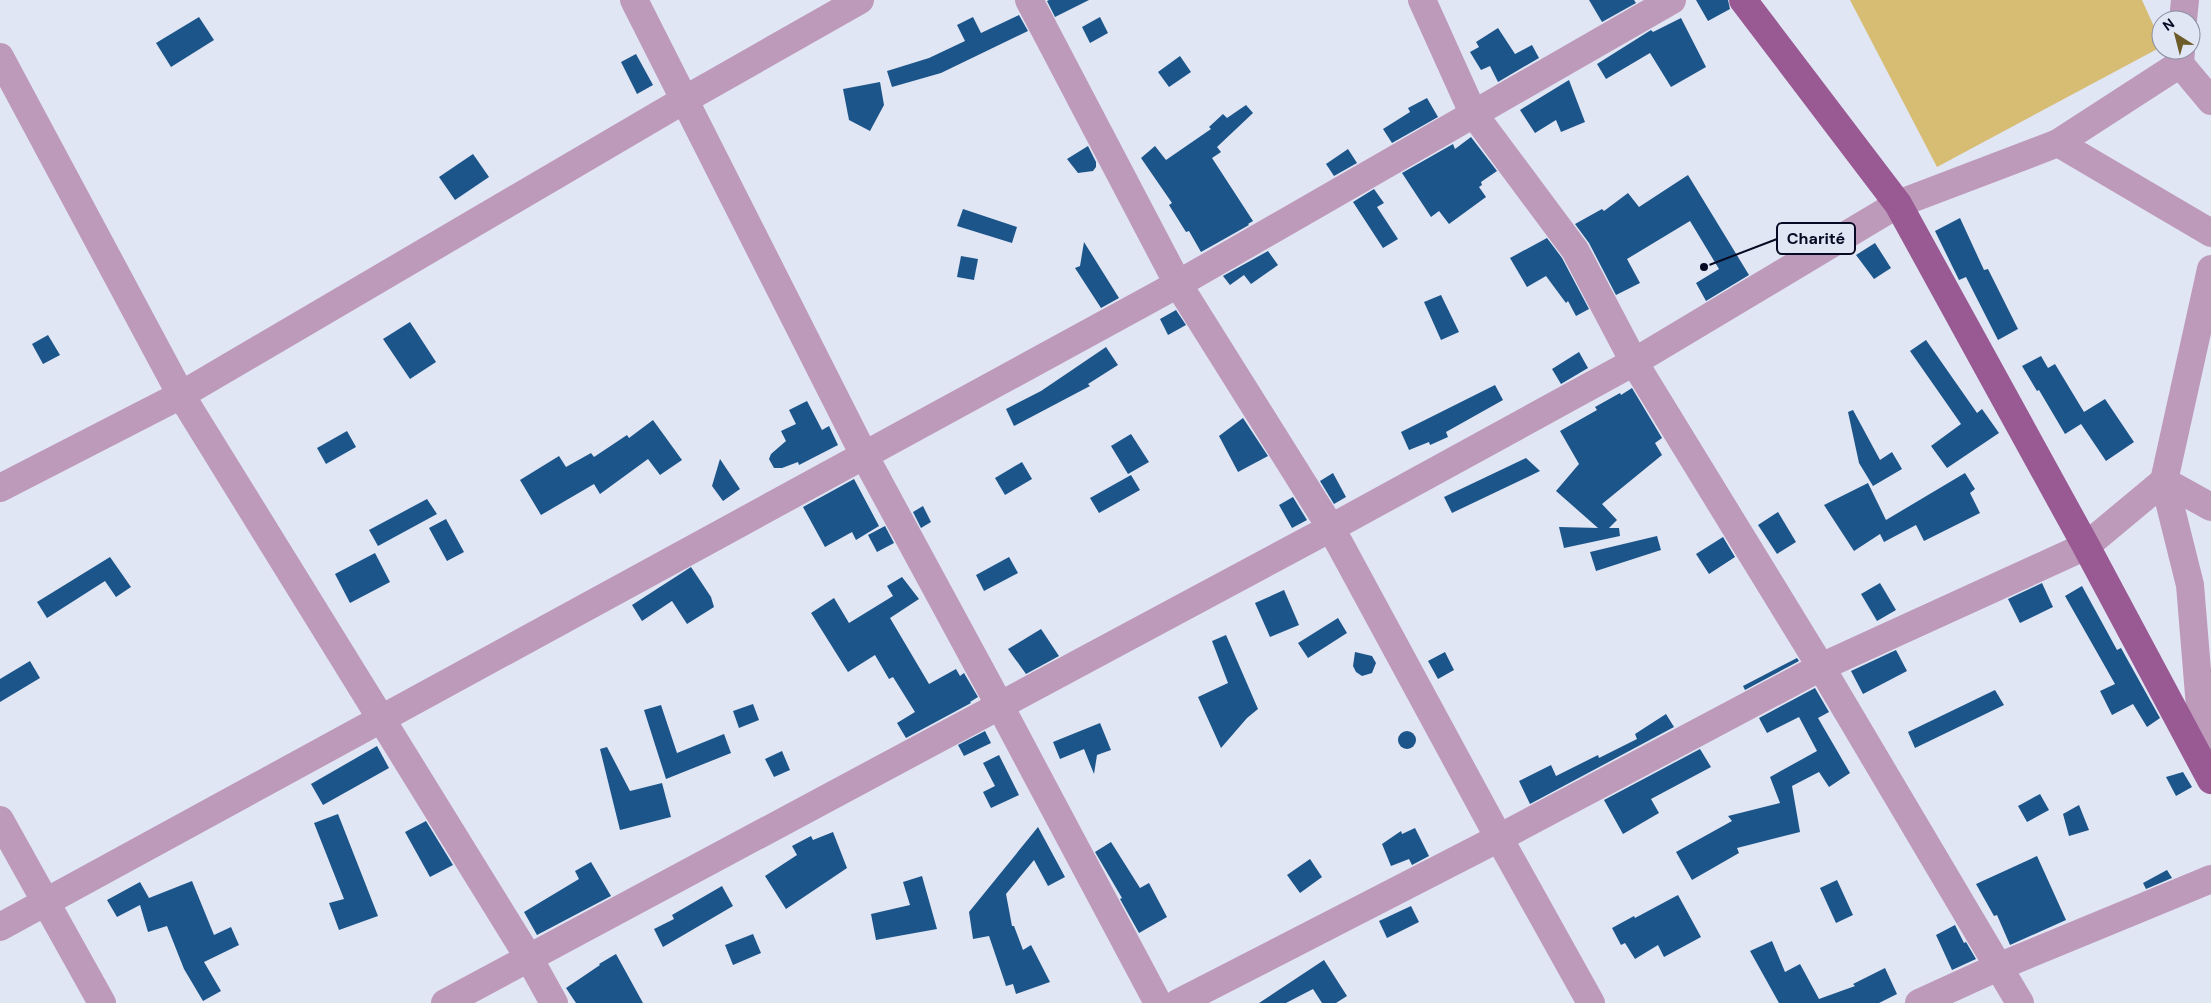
<svg xmlns="http://www.w3.org/2000/svg" width="2211" height="1003" viewBox="0 0 2211 1003" font-family="'DM Sans',sans-serif">
  <style>
    .green { fill: #d7bd74 }
    .building { fill: #1c558a }
    .lines { fill: none; stroke-linecap: round; stroke-linejoin: round }
    .minor { stroke: #be9aba; stroke-width: 28 }
    .major { stroke: #995993; stroke-width: 28 }
    .leader { fill: none; stroke: #060a23; stroke-width: 2 }
    .callout-dot { fill: #060a23; stroke: #e1e6f5; stroke-width: 2 }
    .callout { fill: #e1e6f5; stroke: #060a23; stroke-width: 2 }
    .callout-label { font-size: 16px; text-anchor: middle; font-weight: bold; fill: #060a23 }
  </style>
  <rect width="100%" height="100%" fill="#e1e6f5"/>
  <path class="green" d="M1850,0H2142L2161,42V47L1937,167Z"/>
  <g class="building">
    <path d="M1049,0H1089L1055,17L1047,1Z"/>
    <path d="M1589,0H1634L1636,3L1602,22Z"/>
    <path d="M1696,0H1728L1730,9L1708,21Z"/>
    <path d="M1019,15L1028,31L941,73L892,87L887,71L929,58L965,41L957,25L973,17L981,33Z"/>
    <path d="M199,17L214,40L171,67L156,43Z"/>
    <path d="M1100,17L1108,33L1090,43L1082,27Z"/>
    <path d="M1681,18L1706,67L1671,87L1650,53L1606,79L1597,64L1651,30L1653,32Z"/>
    <path d="M1498,28L1515,54L1532,45L1539,58L1498,82L1490,66L1481,70L1470,52L1479,47L1476,42Z"/>
    <path d="M636,54L653,85L637,94L621,62Z"/>
    <path d="M1180,56L1191,72L1169,87L1158,72Z"/>
    <path d="M1569,80L1585,122L1561,132L1556,120L1535,133L1520,110Z"/>
    <path d="M880,82L884,105L870,131L849,120L843,89Z"/>
    <path d="M1427,98L1438,117L1392,143L1383,129L1410,112L1408,108Z"/>
    <path d="M1246,105L1253,113L1217,147L1221,152L1212,158L1253,221L1248,224L1249,225L1201,252L1189,231L1186,232L1169,205L1172,203L1141,158L1155,146L1166,160L1211,129L1209,127L1223,114L1227,118Z"/>
    <path d="M1471,137L1497,171L1481,182L1482,185L1479,187L1486,197L1449,224L1439,211L1431,217L1402,173L1453,144L1455,149Z"/>
    <path d="M1088,146L1096,162V167L1093,171L1078,173L1067,159Z"/>
    <path d="M1348,149L1357,163L1334,176L1326,164Z"/>
    <path d="M473,154L489,177L455,200L439,177Z"/>
    <path d="M1688,175L1749,275L1706,301L1696,283L1719,269L1690,221L1627,259L1640,283L1616,295L1589,243L1575,224L1602,209L1604,211L1628,193L1639,207Z"/>
    <path d="M1374,189L1384,203L1377,207L1398,239L1383,248L1353,202Z"/>
    <path d="M963,209L1017,227L1012,243L957,226Z"/>
    <path d="M1960,218L1984,270L1988,269L2018,329L1998,340L1966,277L1959,280L1935,231Z"/>
    <path d="M1547,238L1562,258L1589,309L1576,316L1568,301L1566,303L1546,276L1527,287L1510,258Z"/>
    <path d="M1084,242L1119,298L1101,308L1075,268L1080,266Z"/>
    <path d="M1875,243L1891,268L1874,279L1856,255Z"/>
    <path d="M1268,251L1278,265L1251,284L1244,275L1230,285L1223,276Z"/>
    <path d="M961,256L978,259L974,280L957,277Z"/>
    <path d="M1441,295L1459,332L1441,340L1424,302Z"/>
    <path d="M1176,310L1186,325L1168,335L1160,319Z"/>
    <path d="M410,322L436,362L410,379L383,339Z"/>
    <path d="M48,335L60,355L43,364L32,344Z"/>
    <path d="M1926,340L1977,413L1982,409L1999,433L1947,468L1931,446L1961,424L1910,351Z"/>
    <path d="M1106,347L1118,365L1088,384L1090,386L1014,426L1006,409L1041,391Z"/>
    <path d="M1579,352L1588,368L1561,384L1552,369Z"/>
    <path d="M2041,356L2048,368L2055,364L2084,412L2105,399L2134,442L2106,461L2081,424L2065,434L2039,390L2037,391L2022,366Z"/>
    <path d="M1495,385L1503,400L1446,432L1448,437L1430,445L1429,442L1409,450L1401,432Z"/>
    <path d="M1632,388L1662,438L1655,443L1662,455L1602,504L1617,520L1609,528H1619L1620,536L1564,548L1559,527L1598,528L1556,491L1579,464L1560,431L1597,410L1595,407L1620,393L1621,395Z"/>
    <path d="M807,401L822,430L829,426L838,445L799,465L798,462L782,468H774L769,459L771,454L786,441L781,431L796,424L789,410Z"/>
    <path d="M1853,410L1880,460L1892,452L1902,469L1873,486L1859,463L1848,412Z"/>
    <path d="M1243,418L1268,456L1238,472L1219,436Z"/>
    <path d="M653,420L682,460L660,475L648,459L600,494L594,484L541,515L520,480L559,456L566,467L591,453L594,457L627,435L629,438Z"/>
    <path d="M347,431L356,447L326,464L317,448Z"/>
    <path d="M1131,434L1149,462L1128,474L1111,446Z"/>
    <path d="M1526,458L1540,471L1452,513L1444,497Z"/>
    <path d="M720,459L740,489L723,501L712,486Z"/>
    <path d="M1022,462L1032,479L1005,495L995,478Z"/>
    <path d="M1333,473L1346,497L1334,504L1320,481Z"/>
    <path d="M1965,473L1975,489L1970,493L1980,513L1924,541L1916,525L1884,542L1880,534L1854,551L1824,505L1868,483L1886,520Z"/>
    <path d="M1131,475L1140,490L1099,513L1090,498Z"/>
    <path d="M854,479L879,526L856,540L852,532L825,547L803,507Z"/>
    <path d="M1293,497L1307,520L1292,528L1279,505Z"/>
    <path d="M427,499L437,514L378,546L369,530Z"/>
    <path d="M923,506L931,522L921,528L913,512Z"/>
    <path d="M1778,512L1796,542L1777,554L1758,525Z"/>
    <path d="M446,519L464,552L447,561L429,528Z"/>
    <path d="M885,526L894,543L877,552L868,535Z"/>
    <path d="M1657,536L1661,550L1596,571L1590,552Z"/>
    <path d="M1723,537L1735,557L1709,574L1696,554Z"/>
    <path d="M375,553L390,582L350,603L335,574Z"/>
    <path d="M110,557L131,587L116,597L105,581L47,618L37,602Z"/>
    <path d="M1009,557L1018,573L984,591L976,575Z"/>
    <path d="M691,567L711,597L714,607L687,624L672,601L642,621L632,605Z"/>
    <path d="M902,577L919,599L890,618L929,684L956,669L960,676L964,673L978,697L970,702L971,703L906,738L897,723L915,712L893,677L889,679L875,655L848,672L811,613L834,598L849,623L893,596L887,586Z"/>
    <path d="M1880,583L1896,610L1877,621L1861,594Z"/>
    <path d="M2042,583L2053,607L2020,623L2008,599Z"/>
    <path d="M2082,586L2117,650L2121,648L2160,718L2147,727L2133,704L2112,715L2100,691L2115,684L2065,596Z"/>
    <path d="M1284,590L1299,625L1270,637L1255,603Z"/>
    <path d="M1338,618L1347,633L1308,658L1298,643Z"/>
    <path d="M1041,629L1059,656L1026,674L1008,649Z"/>
    <path d="M1226,635L1258,709L1247,718L1221,748L1198,697L1228,683L1212,641Z"/>
    <path d="M1896,650L1907,671L1863,694L1851,671Z"/>
    <path d="M1355,652L1372,656L1376,663L1372,673L1362,676L1356,672L1353,666Z"/>
    <path d="M1445,652L1454,670L1438,679L1428,661Z"/>
    <path d="M1797,658L1799,661L1745,690L1743,686Z"/>
    <path d="M30,661L40,678L0,702V679Z"/>
    <path d="M1815,688L1829,712L1818,718L1850,773L1829,787L1819,772L1792,786L1800,832L1737,848L1739,853L1692,880L1676,852L1732,821L1728,816L1780,803L1770,777L1817,751L1799,717L1767,733L1759,718Z"/>
    <path d="M1995,690L2004,705L1915,748L1908,732Z"/>
    <path d="M753,704L759,720L739,728L733,711Z"/>
    <path d="M661,705L677,753L724,734L731,753L666,779L644,710Z"/>
    <path d="M1666,714L1674,727L1530,804L1519,781L1551,765L1556,776L1598,755L1599,758L1637,739L1635,734Z"/>
    <path d="M1100,723L1111,750L1097,755L1094,774L1084,749L1060,759L1053,742Z"/>
    <circle cx="1407" cy="740" r="9"/>
    <path d="M985,731L991,743L964,756L958,745Z"/>
    <path d="M377,746L389,768L323,805L311,784Z"/>
    <path d="M607,747L630,791L662,783L671,817L620,830L600,749Z"/>
    <path d="M1700,749L1711,767L1651,799L1659,813L1623,834L1604,800Z"/>
    <path d="M782,751L790,770L774,777L765,759Z"/>
    <path d="M999,755L1019,795L991,808L983,792L995,786L983,763Z"/>
    <path d="M2183,772L2192,787L2176,796L2166,777Z"/>
    <path d="M2040,794L2049,810L2027,822L2018,806Z"/>
    <path d="M2079,805L2089,830L2069,836L2063,814Z"/>
    <path d="M338,814L378,916L339,930L329,903L344,899L314,823Z"/>
    <path d="M426,821L453,865L430,877L405,832Z"/>
    <path d="M1038,827L1065,877L1048,886L1034,860L1006,894L1012,926H1014L1023,950L1031,945L1050,982L1016,994L1013,984L1006,986L989,936L973,939L969,912Z"/>
    <path d="M1415,828L1429,856L1412,865L1409,859L1391,866L1382,844L1401,831L1402,834Z"/>
    <path d="M833,832L847,868L786,909L765,876L797,855L792,846L811,836L813,840Z"/>
    <path d="M1111,842L1140,888L1149,883L1167,917L1139,933L1120,899L1122,898L1095,852Z"/>
    <path d="M2037,856L2066,920L2010,945L1997,915L1994,916L1976,884Z"/>
    <path d="M1310,859L1322,877L1300,893L1287,875Z"/>
    <path d="M591,862L611,896L537,935L524,912L579,879L575,871Z"/>
    <path d="M2167,870L2172,878L2146,889L2143,883Z"/>
    <path d="M922,876L937,929L876,940L871,914L910,905L903,882Z"/>
    <path d="M1837,880L1853,915L1836,923L1820,888Z"/>
    <path d="M192,881L214,935L231,927L239,945L204,962L221,991L203,1001L184,969L167,926L148,932L140,905L117,917L107,900L140,882L149,898Z"/>
    <path d="M722,886L733,906L663,947L654,929L674,919L672,915Z"/>
    <path d="M1678,895L1701,937L1664,957L1658,945L1635,959L1625,943L1621,945L1612,928L1634,916L1635,918Z"/>
    <path d="M1411,906L1419,922L1387,938L1379,921Z"/>
    <path d="M1955,925L1964,943L1966,942L1976,959L1952,970L1936,935Z"/>
    <path d="M753,934L761,953L733,965L725,945Z"/>
    <path d="M1772,941L1785,972L1800,964L1819,999L1855,986L1853,984L1885,968L1897,994L1879,1003H1779L1750,951Z"/>
    <path d="M616,954L643,1003H576L566,988L600,965L599,964Z"/>
    <path d="M1324,960L1347,996L1336,1003H1322L1313,989L1286,1003H1259Z"/>
  </g>
  <g class="lines">
    <g class="minor">
      <path d="M634,0L864,455L1000,706L1158,1003"/>
      <path d="M1029,0L1178,284L1331,528L1499,838L1591,1003"/>
      <path d="M1422,0L1473,113L1575,250L1634,362L1821,667L2020,1003"/>
      <path d="M2183,20L2185,0"/>
      <path d="M2181,50L2180,64L2211,101"/>
      <path d="M0,57L181,395L529,958L554,1003"/>
      <path d="M2058,143L2211,233"/>
      <path d="M0,488L181,395L684,100L860,0"/>
      <path d="M2205,768L2190,585L2164,481L2211,269"/>
      <path d="M0,820L102,1003"/>
      <path d="M0,927L1178,284L1672,0"/>
      <path d="M445,1003L1331,528L1634,362L1898,204L2058,143L2180,64"/>
      <path d="M1178,1003L1499,838L1821,667L2086,546L2164,481L2211,507"/>
      <path d="M1919,1003L1998,967L2211,879"/>
    </g>
    <path class="major" d="M1743,0L1898,204L2086,546L2211,780"/>
  </g>
  <path class="leader" d="M1704 267L1777 239"/>
  <circle class="callout-dot" cx="1704" cy="267" r="5"/>
  <rect class="callout" x="1777" y="223" width="78" height="31" rx="5"/>
  <g class="callout-label">
    <text x="1816" y="244">Charité</text>
  </g>
  <g transform="translate(2176 35) rotate(324)"><circle r="24" fill="#e1e6f5" stroke="#898ea1"/>
  <path d="M0-4L9 19L0 12L-9 19Z" fill="#6d5c2a"/>
  <text y="-8" font-size="14" font-weight="bold" text-anchor="middle" fill="#060a23">N</text>
  </g>
</svg>
